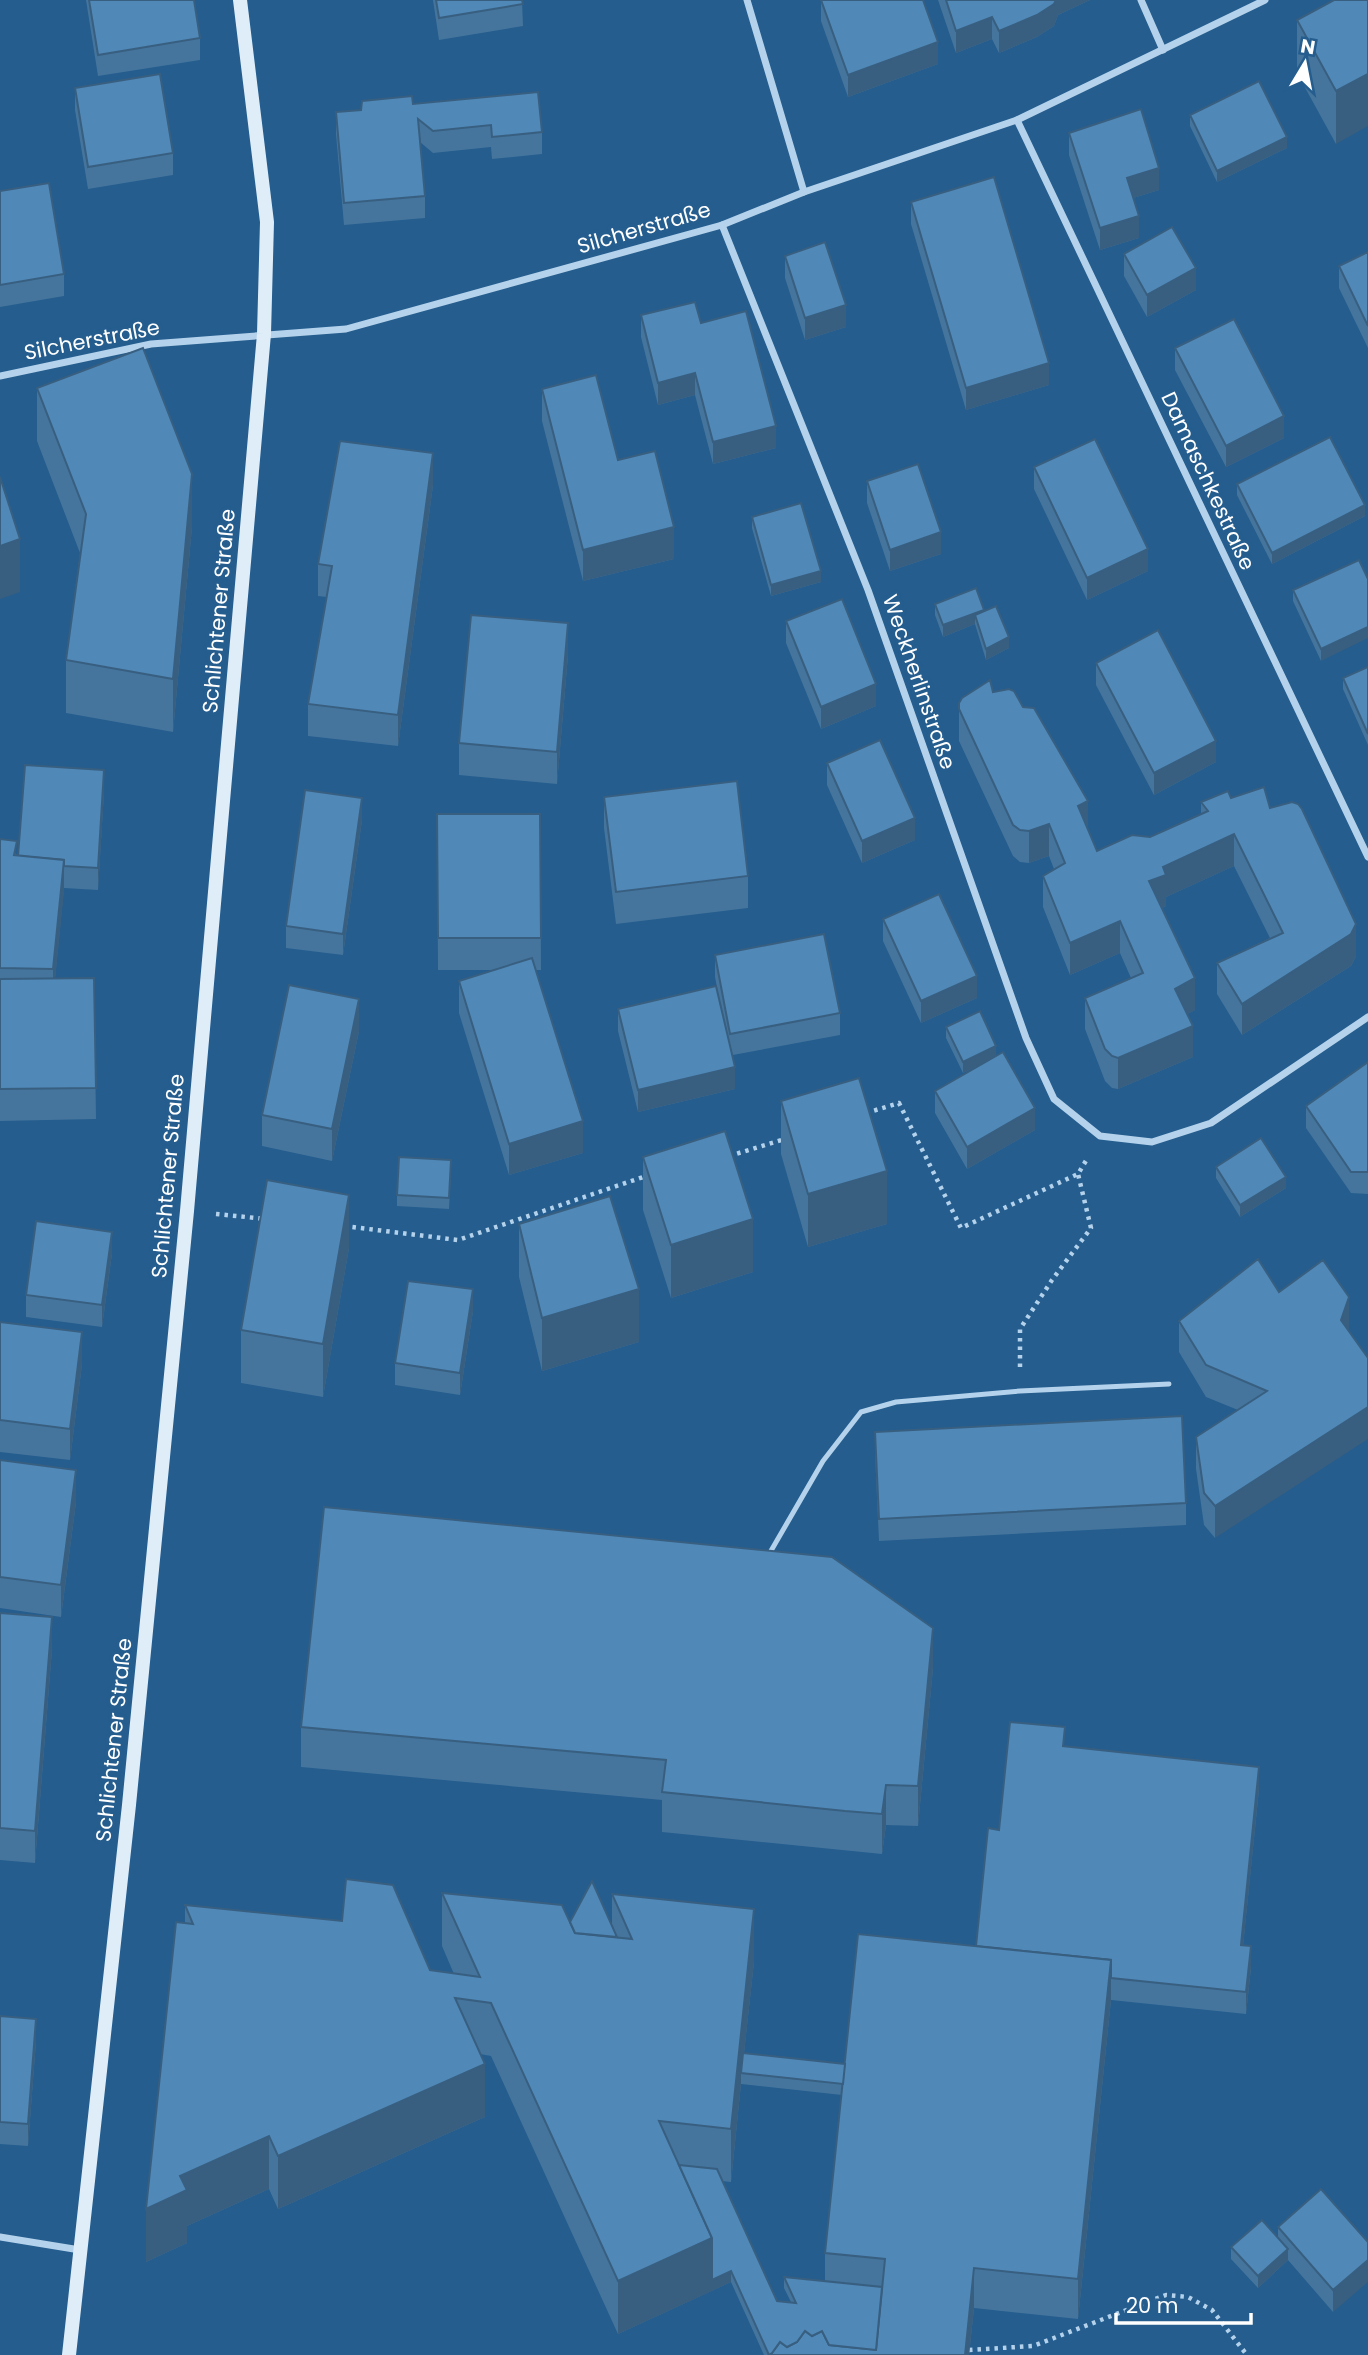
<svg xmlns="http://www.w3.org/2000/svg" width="1368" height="2355" viewBox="0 0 1368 2355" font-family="Poppins,sans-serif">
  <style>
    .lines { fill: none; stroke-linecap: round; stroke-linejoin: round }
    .path { stroke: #b4d2eb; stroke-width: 4.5; stroke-dasharray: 3.5 5; stroke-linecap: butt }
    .service { stroke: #b4d2eb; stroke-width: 5 }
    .minor { stroke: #b4d2eb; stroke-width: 7 }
    .secondary { stroke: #dfedf9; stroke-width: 14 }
    .wall { fill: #45759d; fill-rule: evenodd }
    .shaded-wall { fill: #385f80 }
    .building { fill: #5088b7; stroke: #385f80; stroke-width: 2 }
    .labels { text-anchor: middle; stroke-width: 7; stroke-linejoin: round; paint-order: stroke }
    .street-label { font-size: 21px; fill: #fff; stroke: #245d8e }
  </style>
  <rect width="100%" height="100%" fill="#245d8e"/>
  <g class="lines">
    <g class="path">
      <path d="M866,1113L899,1103L961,1228L1078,1174L1087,1159"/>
      <path d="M729,1156L785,1139"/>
      <path d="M216,1214L266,1219"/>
      <path d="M344,1226L458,1240L646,1176"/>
      <path d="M1020,1367V1329L1052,1280L1091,1228L1078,1174"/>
      <path d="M969,2350L1033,2346L1166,2295L1188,2297L1212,2310L1247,2355"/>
    </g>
    <path class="service" d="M768,1556L823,1461L861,1412L896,1402L1020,1391L1169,1384"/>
    <g class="minor">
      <path d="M747,0L804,192"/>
      <path d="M1141,0L1163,50"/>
      <path d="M1017,120L1368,857"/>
      <path d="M722,225L868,590L1026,1038L1054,1099L1100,1136L1152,1142L1211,1123L1368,1017"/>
      <path d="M0,376L151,344L346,329L722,225L804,192L1017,120L1265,0"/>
      <path d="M0,2237L80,2250"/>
    </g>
    <path class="secondary" d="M69,2355L129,1805L187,1211L264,334L267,222L240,0"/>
  </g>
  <g class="wall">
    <path d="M86,0H194L200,38V60L98,76Z"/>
    <path d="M433,0H522L523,26L439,40Z"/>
    <path d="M821,0L938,64L848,97L821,21Z"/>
    <path d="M938,0H1090L1058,15L1054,26L1037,37L999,53L992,39L956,53Z"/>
    <path d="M1368,0L1336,144L1297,73V20Z"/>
    <path d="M75,88L173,153V175L88,189L75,110Z"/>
    <path d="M361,110L542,132V154L492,159L491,147L433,153L420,142L425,196V218L344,225L336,134V112Z"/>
    <path d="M1190,115L1287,148L1217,182L1190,126Z"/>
    <path d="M1069,133L1159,190L1133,198L1139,238L1100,250L1069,155Z"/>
    <path d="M0,191L64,274V296L0,307Z"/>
    <path d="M911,202L1049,385L966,410L911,224Z"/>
    <path d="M1368,252V348L1339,288V266Z"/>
    <path d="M1124,254L1196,290L1147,317L1124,276Z"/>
    <path d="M785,256L846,327L805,340L785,278Z"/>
    <path d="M641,315L701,323L776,448L713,464L695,395L658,405L641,337Z"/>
    <path d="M1175,348L1284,438L1226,467L1175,370Z"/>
    <path d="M37,388L192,527L173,732L66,713V660L80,553L37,441Z"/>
    <path d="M542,389L618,460L674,559L583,581L542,421Z"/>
    <path d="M1034,467L1148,571L1087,600L1034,489Z"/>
    <path d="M867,481L941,554L890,571L867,503Z"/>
    <path d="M1237,484L1365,516L1272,564L1237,495Z"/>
    <path d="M433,485L398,746L308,736V704L327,597L318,596V564Z"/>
    <path d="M752,517L821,582L771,596L752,528Z"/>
    <path d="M1359,560L1321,661L1293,601V590Z"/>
    <path d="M935,604L984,612L1009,648L986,660L975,624L943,637L935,615Z"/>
    <path d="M786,621L876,706L821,729L786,643Z"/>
    <path d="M568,655L557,784L459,775V743Z"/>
    <path d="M1096,663L1216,762L1154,795L1096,685Z"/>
    <path d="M1368,667V745L1343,689V678Z"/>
    <path d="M993,692L1088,829L1097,851L1150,837L1201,814V802L1231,798L1270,808L1356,956L1351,966L1242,1035L1217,994V963L1270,938L1234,866L1166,897V906L1162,908L1195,1010L1187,1014L1193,1057L1118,1089L1112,1088L1105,1081L1085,1029V998L1131,978L1120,953L1070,975L1043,907V876L1054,869L1049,856L1029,863L1020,862L1013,856L959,741V703Z"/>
    <path d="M827,763L915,840L862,863L827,785Z"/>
    <path d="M104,792L98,890L64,888L55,978H94L96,1119L0,1121V839L17,855L18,856Z"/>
    <path d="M604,797L748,876V908L616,924L604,828Z"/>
    <path d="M437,814H540L541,970H536L583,1153L509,1175L459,1013V981L494,970H438Z"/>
    <path d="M362,820L343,955L286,948V926Z"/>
    <path d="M883,919L977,998L921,1023L883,941Z"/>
    <path d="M715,955L840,1013V1035L733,1055L735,1089L638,1112L618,1031V1009L719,998L715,977Z"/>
    <path d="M946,1027L996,1056L1035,1130L967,1169L935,1113V1091L988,1061L963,1073L946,1038Z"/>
    <path d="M359,1031L332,1161L262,1146V1115Z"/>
    <path d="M1368,1062V1194L1351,1193L1306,1128V1106Z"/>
    <path d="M781,1101L887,1224L808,1247L781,1154Z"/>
    <path d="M643,1157L753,1272L671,1298L643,1210Z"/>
    <path d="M1216,1167L1286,1188L1240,1217L1216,1178Z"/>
    <path d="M451,1171L449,1209L397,1206V1195Z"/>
    <path d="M519,1224L639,1342L542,1371L519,1277Z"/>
    <path d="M349,1248L323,1397L241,1383V1330Z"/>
    <path d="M112,1253L102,1327L26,1317V1295Z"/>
    <path d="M1323,1260L1215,1538L1204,1525L1196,1469V1437L1238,1410L1206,1397L1179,1352V1321L1279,1292Z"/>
    <path d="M473,1311L460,1395L395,1385V1363Z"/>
    <path d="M0,1322L82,1364L70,1460L0,1452Z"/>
    <path d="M875,1432L1186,1503V1525L879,1541L875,1453Z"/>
    <path d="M0,1460L76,1502L61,1617L0,1608Z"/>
    <path d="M0,1613L52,1649L35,1863L0,1860Z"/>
    <path d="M933,1668L918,1826L886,1825L882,1854L662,1832V1800L301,1767V1727Z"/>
    <path d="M1065,1746L1259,1789L1243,1946L1251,1968L1246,2014L1111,2000L1078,2319L974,2308L969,2355H764L731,2282L618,2334L491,2056L480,2054L485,2117L278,2209L269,2189L187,2226V2243L146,2262L185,1923V1905L430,1970L454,1974L442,1946V1893L570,1922L612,1926V1894L754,1962L744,2053L845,2064L976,1946L999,1830ZM741,2084L842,2095L825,2253V2281L784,2277V2288L791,2302L777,2301L722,2181L731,2182Z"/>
    <path d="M0,2016L36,2041L28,2146L0,2144Z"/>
    <path d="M1278,2227L1368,2242L1333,2312L1288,2260L1258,2288L1231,2259V2247L1278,2238Z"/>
  </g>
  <g class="shaded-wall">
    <path d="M1056,0H1090L1058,15L1054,26L1037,37L999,53V31Z"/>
    <path d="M992,17V39L956,53V31Z"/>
    <path d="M938,42V64L848,97V75Z"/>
    <path d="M1368,74V126L1336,144V91Z"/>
    <path d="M1287,137V148L1217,182V171Z"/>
    <path d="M1159,168V190L1127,200V178Z"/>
    <path d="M1139,216V238L1100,250V228Z"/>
    <path d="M1196,268V290L1147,317V295Z"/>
    <path d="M846,305V327L805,340V318Z"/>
    <path d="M1049,363V385L966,410V388Z"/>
    <path d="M695,373V395L658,405V383Z"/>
    <path d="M1284,416V438L1226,467V446Z"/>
    <path d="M776,426V448L713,464V442Z"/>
    <path d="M433,453V485L398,746V715Z"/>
    <path d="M192,474V527L173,732V679Z"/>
    <path d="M1365,505V516L1272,564V553Z"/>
    <path d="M674,527V559L583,581V550Z"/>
    <path d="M941,532V554L890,571V550Z"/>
    <path d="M20,539V592L0,599V546Z"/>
    <path d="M1148,549V571L1087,600V578Z"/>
    <path d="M821,571V582L771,596V585Z"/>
    <path d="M984,610V621L975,615V624L943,637V625Z"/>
    <path d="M568,623V655L557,784V752Z"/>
    <path d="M1368,627V638L1321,661V649Z"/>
    <path d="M1009,637V648L986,660V649Z"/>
    <path d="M876,684V706L821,729V707Z"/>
    <path d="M1216,741V762L1154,795V773Z"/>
    <path d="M104,770V792L98,890V868Z"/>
    <path d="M362,798V820L343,955V934Z"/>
    <path d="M1088,801V832L1078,806Z"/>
    <path d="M915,818V840L862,863V841Z"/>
    <path d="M1049,824V856L1029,863V831Z"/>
    <path d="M1234,834V866L1166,897V906L1149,913V881L1163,867Z"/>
    <path d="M64,860V892L53,1000V969Z"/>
    <path d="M1120,921V953L1070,975V943Z"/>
    <path d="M1356,924V956L1351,966L1242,1035V1004Z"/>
    <path d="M977,976V998L921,1023V1001Z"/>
    <path d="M1195,978V1010L1175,1021V989Z"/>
    <path d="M359,999V1031L332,1161V1129Z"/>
    <path d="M1193,1026V1057L1118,1089V1058Z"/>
    <path d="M996,1046V1057L963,1073V1062Z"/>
    <path d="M735,1067V1089L638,1112V1090Z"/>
    <path d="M1035,1108V1130L967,1169V1147Z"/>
    <path d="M583,1121V1153L509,1175V1144Z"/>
    <path d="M887,1171V1224L808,1247V1194Z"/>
    <path d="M1286,1177V1188L1240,1217V1205Z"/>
    <path d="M349,1195V1248L323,1397V1344Z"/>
    <path d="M753,1219V1272L671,1298V1245Z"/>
    <path d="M112,1232V1253L102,1327V1305Z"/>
    <path d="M473,1289V1311L460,1395V1373Z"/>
    <path d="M639,1289V1342L542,1371V1318Z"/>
    <path d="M1349,1297V1329L1341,1352V1320Z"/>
    <path d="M82,1332V1364L70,1460V1429Z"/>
    <path d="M1368,1407V1439L1215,1538V1506Z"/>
    <path d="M76,1470V1502L61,1617V1585Z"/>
    <path d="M52,1617V1649L35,1863V1831Z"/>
    <path d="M933,1628V1668L918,1826V1786Z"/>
    <path d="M1259,1767V1789L1241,1967V1945Z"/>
    <path d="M886,1785V1825L882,1854V1814Z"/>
    <path d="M754,1909V1962L742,2073H741V2084L731,2182V2129Z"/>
    <path d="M1251,1946V1968L1246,2014V1992Z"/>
    <path d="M1111,1960V2000L1078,2319V2279Z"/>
    <path d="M36,2019V2041L28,2146V2124Z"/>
    <path d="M485,2064V2117L278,2209V2156Z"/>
    <path d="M269,2136V2189L187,2226V2243L146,2262V2209L180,2176Z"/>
    <path d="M712,2238V2291L618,2334V2281Z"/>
    <path d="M1288,2249V2260L1258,2288V2276Z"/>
    <path d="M1368,2260V2282L1333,2312V2290Z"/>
    <path d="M974,2268V2308L969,2355H965Z"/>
    <path d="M731,2271V2282L712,2291V2280Z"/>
  </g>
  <g class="building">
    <path d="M89,0H194L200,38L98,55Z"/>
    <path d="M436,0H522L523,4L439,18Z"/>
    <path d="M821,0H923L938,42L848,75Z"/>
    <path d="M946,0H1056L1054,4L1037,15L999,31L992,17L956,31Z"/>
    <path d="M1334,0H1368V74L1336,91L1297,20Z"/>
    <path d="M160,74L173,153L88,167L75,88Z"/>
    <path d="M1259,81L1287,137L1217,171L1190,115Z"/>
    <path d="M538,92L542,132L492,137L491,125L433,131L418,119L425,196L344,203L336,112L361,110L362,101L412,96L413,104Z"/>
    <path d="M1141,109L1159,168L1127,178L1139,216L1100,228L1069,133Z"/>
    <path d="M994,177L1049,363L966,388L911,202Z"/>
    <path d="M49,183L64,274L0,285V191Z"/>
    <path d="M1172,227L1196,268L1147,295L1124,254Z"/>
    <path d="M825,242L846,305L805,318L785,256Z"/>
    <path d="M1368,252V326L1339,266Z"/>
    <path d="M695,302L701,323L746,311L776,426L713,442L695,373L658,383L641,315Z"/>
    <path d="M1234,319L1284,416L1226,446L1175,348Z"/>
    <path d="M143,348L192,474L173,679L66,660L86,514L37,388Z"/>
    <path d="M596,375L618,460L655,451L674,527L583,550L542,389Z"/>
    <path d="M1330,437L1365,505L1272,553L1237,484Z"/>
    <path d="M1095,439L1148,549L1087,578L1034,467Z"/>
    <path d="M340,441L433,453L398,715L308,704L332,566L318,564Z"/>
    <path d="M918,464L941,532L890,550L867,481Z"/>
    <path d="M0,477L20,539L0,546Z"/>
    <path d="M801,503L821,571L771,585L752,517Z"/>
    <path d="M1359,560L1368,579V627L1321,649L1293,590Z"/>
    <path d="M976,588L984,610L943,625L935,604Z"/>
    <path d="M842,599L876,684L821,707L786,621Z"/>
    <path d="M996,606L1009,637L986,649L975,615Z"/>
    <path d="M471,615L568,623L557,752L459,743Z"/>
    <path d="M1158,630L1216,741L1154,773L1096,663Z"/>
    <path d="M1368,667V734L1343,678Z"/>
    <path d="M990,680L993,692L1009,689L1014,691L1023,707L1034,708L1088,801L1078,806L1097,851L1132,835L1150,837L1208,811L1201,802L1228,791L1231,798L1264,787L1270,808L1292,802L1298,804L1302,809L1356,924L1351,934L1242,1004L1217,963L1283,933L1234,834L1163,867L1166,875L1149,881L1195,978L1175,989L1193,1026L1118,1058L1112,1056L1105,1049L1085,998L1143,973L1120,921L1070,943L1043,876L1065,863L1049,824L1029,831L1020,830L1013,825L959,709V703L962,698Z"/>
    <path d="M880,740L915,818L862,841L827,763Z"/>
    <path d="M25,765L104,770L98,868L64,866V860L18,856Z"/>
    <path d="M737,781L748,876L616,892L604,797Z"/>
    <path d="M305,790L362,798L343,934L286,926Z"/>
    <path d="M437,814H540L541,938H438Z"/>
    <path d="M0,839L17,841L14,855L64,860L53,969L0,968Z"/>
    <path d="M939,894L977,976L921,1001L883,919Z"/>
    <path d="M824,934L840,1013L730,1034L715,955Z"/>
    <path d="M532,958L583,1121L509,1144L459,981Z"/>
    <path d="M94,978L96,1088L0,1089V979Z"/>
    <path d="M289,985L359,999L332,1129L262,1115Z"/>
    <path d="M716,986L735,1067L638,1090L618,1009Z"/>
    <path d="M980,1011L996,1046L963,1062L946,1027Z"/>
    <path d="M1003,1052L1035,1108L967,1147L935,1091Z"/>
    <path d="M1368,1062V1172H1351L1306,1106Z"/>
    <path d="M859,1078L887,1171L808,1194L781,1101Z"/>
    <path d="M725,1131L753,1219L671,1245L643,1157Z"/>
    <path d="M1261,1138L1286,1177L1240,1205L1216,1167Z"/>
    <path d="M399,1157L451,1160L449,1198L397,1195Z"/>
    <path d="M267,1180L349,1195L323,1344L241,1330Z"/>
    <path d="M610,1196L639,1289L542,1318L519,1224Z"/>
    <path d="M36,1221L112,1232L102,1305L26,1295Z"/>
    <path d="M1258,1259L1279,1292L1323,1260L1349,1297L1341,1320L1368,1358V1407L1215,1506L1204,1493L1196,1437L1267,1391L1206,1365L1179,1321Z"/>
    <path d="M408,1281L473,1289L460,1373L395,1363Z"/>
    <path d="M0,1322L82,1332L70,1429L0,1420Z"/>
    <path d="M1182,1416L1186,1503L879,1519L875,1432Z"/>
    <path d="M0,1460L76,1470L61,1585L0,1577Z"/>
    <path d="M324,1507L832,1557L933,1628L918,1786L886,1785L882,1814L845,1811L662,1792L666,1760L301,1727Z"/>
    <path d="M0,1613L52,1617L35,1831L0,1828Z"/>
    <path d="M1010,1722L1065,1727L1063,1746L1259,1767L1241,1945L1251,1946L1246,1992L1111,1978V1960L976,1946L988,1828L999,1830Z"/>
    <path d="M346,1879L393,1885L430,1970L480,1977L442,1893L562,1905L575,1933L632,1939L612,1894L754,1909L731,2129L659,2121L712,2238L618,2281L491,2003L455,1998L485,2064L278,2156L269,2136L180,2176L187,2190L146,2209L176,1922L193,1924L185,1905L342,1921Z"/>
    <path d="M592,1881L617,1937L575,1933L570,1922Z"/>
    <path d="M858,1934L1111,1960L1078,2279L974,2268L965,2355H768L772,2353L780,2342L787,2347L797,2342L805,2331L812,2336L822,2331L829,2345L876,2350L885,2259L825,2253Z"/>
    <path d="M0,2016L36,2019L28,2124L0,2122Z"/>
    <path d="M743,2053L845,2064L843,2084L741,2073Z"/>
    <path d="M679,2165L717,2169L777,2301L796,2303L784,2277L882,2287L876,2350L829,2345L822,2331L812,2336L805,2331L797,2342L787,2347L780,2342L772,2353L769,2355L731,2271L712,2280V2238Z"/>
    <path d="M1321,2189L1368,2242V2260L1333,2290L1278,2227Z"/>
    <path d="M1262,2220L1288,2249L1258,2276L1231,2247Z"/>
  </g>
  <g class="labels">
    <g class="street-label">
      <text transform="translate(644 228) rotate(-16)" y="7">Silcherstraße</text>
      <text transform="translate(92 340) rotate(-11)" y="7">Silcherstraße</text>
      <text transform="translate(1208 481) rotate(65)" y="7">Damaschkestraße</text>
      <text transform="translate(219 611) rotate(-85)" y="7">Schlichtener Straße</text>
      <text transform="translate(919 682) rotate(71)" y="7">Weckherlinstraße</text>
      <text transform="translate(168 1176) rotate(-85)" y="7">Schlichtener Straße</text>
      <text transform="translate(114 1740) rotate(-84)" y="7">Schlichtener Straße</text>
    </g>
  </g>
  <g transform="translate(1305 63) rotate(10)" stroke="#245d8e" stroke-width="5" paint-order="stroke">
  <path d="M0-5L12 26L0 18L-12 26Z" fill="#ffffff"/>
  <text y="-10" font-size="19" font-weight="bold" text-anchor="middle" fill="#ffffff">N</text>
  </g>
  <path d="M1116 2313v10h135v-10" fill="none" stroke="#ffffff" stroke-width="3.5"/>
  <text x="1126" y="2313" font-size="21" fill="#ffffff" stroke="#245d8e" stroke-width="5" paint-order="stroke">20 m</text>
</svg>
